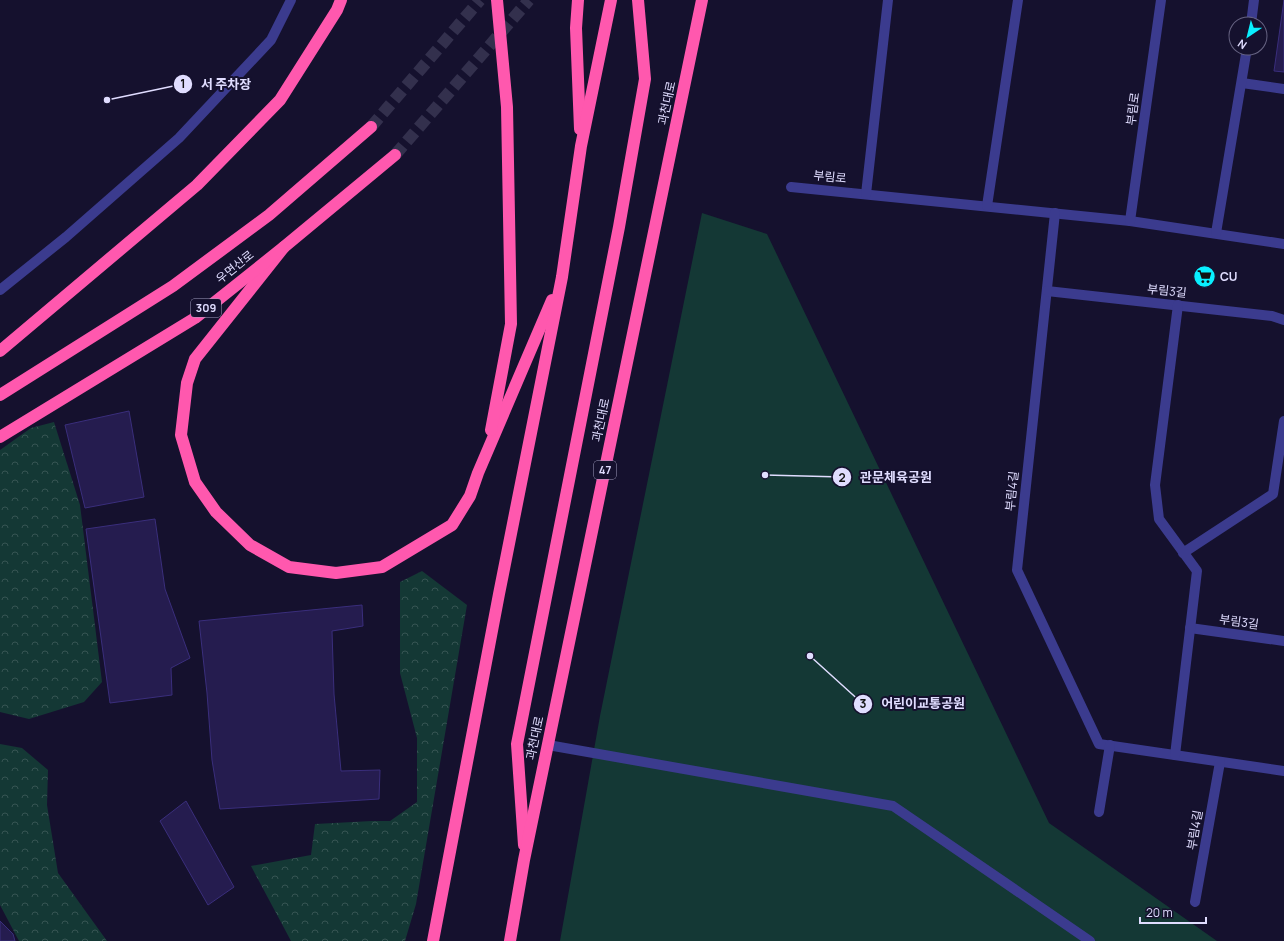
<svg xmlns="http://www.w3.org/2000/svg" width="1284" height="941" viewBox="0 0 1284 941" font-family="Manrope,'Noto Sans KR',sans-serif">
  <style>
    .forest { fill: url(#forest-crowns) }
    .park { fill: #143835 }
    .building { fill: #251c4f; stroke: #3a2e7c }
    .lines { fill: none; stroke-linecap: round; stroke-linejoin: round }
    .highway-tunnel { stroke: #33304d; stroke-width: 12; stroke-dasharray: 12 6; stroke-linecap: butt }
    .lane { stroke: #3b3b8e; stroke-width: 10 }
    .street { stroke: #3b3b8e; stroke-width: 10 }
    .highway { stroke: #ff58ae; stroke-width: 12 }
    .labels { text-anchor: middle; stroke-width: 4; stroke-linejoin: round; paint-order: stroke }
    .shield { fill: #15112e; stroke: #a3a0c0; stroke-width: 1 }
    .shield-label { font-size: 11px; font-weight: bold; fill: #e0ddff }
    .street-label { font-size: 12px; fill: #e0ddff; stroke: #15112e }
    .poi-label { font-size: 12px; font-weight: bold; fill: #e0ddff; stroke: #15112e; text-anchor: start }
    .leader { fill: none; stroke: #e0ddff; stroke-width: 1.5 }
    .callout-dot { fill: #e0ddff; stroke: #15112e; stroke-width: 1.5 }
    .mark-label { font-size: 12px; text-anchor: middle; font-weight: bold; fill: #111 }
    .callout-label { font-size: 13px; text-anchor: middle; font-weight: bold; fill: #e0ddff; stroke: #15112e; stroke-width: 4; stroke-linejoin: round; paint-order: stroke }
  </style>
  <defs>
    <pattern id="forest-crowns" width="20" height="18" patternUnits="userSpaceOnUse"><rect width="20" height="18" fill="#143835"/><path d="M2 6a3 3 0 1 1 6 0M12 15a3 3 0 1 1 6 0" fill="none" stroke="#365453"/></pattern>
  </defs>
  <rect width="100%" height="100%" fill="#15112e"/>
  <g class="forest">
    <path d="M54,422L80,505L102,682L84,702L29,719L0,712V450L31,428Z"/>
    <path d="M422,571L467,605L416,904L405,941H291L251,866L311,855L315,824L372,821H390L417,802V738L400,673V582Z"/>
    <path d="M0,744L22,748L48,770L47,805L58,873L107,941H19L0,905Z"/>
  </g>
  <path class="park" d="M702,213L767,234L1049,823L1217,941H560L600,716Z"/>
  <g class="building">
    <path d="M1284,0V72L1274,71Z"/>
    <path d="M129,411L144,497L85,508L65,425Z"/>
    <path d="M155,519L165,589L190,658L171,668L172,695L110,703L86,529Z"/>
    <path d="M362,605L363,626L332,631L334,694L341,771L380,770L379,799L220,809L212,760L207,693L199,621Z"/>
    <path d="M186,801L234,887L208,905L160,821Z"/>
    <path d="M0,921L13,934L15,941H0Z"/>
  </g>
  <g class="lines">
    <g class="highway-tunnel">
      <path d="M371,127L480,0"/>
      <path d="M395,155L529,0"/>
    </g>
    <path class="lane" d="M0,290L66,237L179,138L271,40L291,0"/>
    <g class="street">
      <path d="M1251,24L1254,0"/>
      <path d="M1242,83L1284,89"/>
      <path d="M791,187L1130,221L1284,244"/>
      <path d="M866,194L888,0"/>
      <path d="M987,206L1018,0"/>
      <path d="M1055,213L1017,570L1099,744L1284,771"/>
      <path d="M1130,221L1161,0"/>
      <path d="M1216,233L1247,48"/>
      <path d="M1047,291L1272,316L1284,320"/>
      <path d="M1183,553L1273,494L1284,421"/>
      <path d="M1190,628L1284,641"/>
      <path d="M548,745L893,806L1090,941"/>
      <path d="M1175,755L1197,571L1159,519L1155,485L1178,305"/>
      <path d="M1099,812L1110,745"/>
      <path d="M1195,902L1220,762"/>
    </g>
    <g class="highway">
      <path d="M578,0L576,28L580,129"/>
      <path d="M284,247L195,359L187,383L181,435L195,482L216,512L250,545L289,567L336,573L382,567L452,525L470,496L478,473L552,300"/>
      <path d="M0,351L197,185L280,100L337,10L341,0"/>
      <path d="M0,395L173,286L269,215L371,127"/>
      <path d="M491,430L511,324L507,107L497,0"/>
      <path d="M0,437L195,318L284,247L395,155"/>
      <path d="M524,845L517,744L619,227L645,79L638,0"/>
      <path d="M433,941L499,594L562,277L581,146L611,0"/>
      <path d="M510,941L524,860L702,0"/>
    </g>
  </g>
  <defs>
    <symbol id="supermarket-disc" viewBox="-11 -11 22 22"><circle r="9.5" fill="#09efff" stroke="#15112e"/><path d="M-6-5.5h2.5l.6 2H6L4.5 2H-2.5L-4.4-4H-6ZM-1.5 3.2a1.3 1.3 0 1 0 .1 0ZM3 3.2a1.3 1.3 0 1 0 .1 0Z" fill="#111"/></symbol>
  </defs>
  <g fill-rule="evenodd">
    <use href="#supermarket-disc" x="1192" y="264" width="25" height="25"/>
  </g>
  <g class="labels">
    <g class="shield">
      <rect x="191" y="299" width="30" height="18" rx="3"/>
      <rect x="594" y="461" width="22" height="18" rx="3"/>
    </g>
    <g class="shield-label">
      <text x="206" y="312">309</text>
      <text x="605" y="474">47</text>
    </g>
    <g class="street-label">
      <text transform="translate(667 103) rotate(-78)" y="4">과천대로</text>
      <text transform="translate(1133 109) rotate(-82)" y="4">부림로</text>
      <text transform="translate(830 177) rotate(6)" y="4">부림로</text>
      <text transform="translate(235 267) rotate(-39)" y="4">우면산로</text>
      <text transform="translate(1167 291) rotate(6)" y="4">부림3길</text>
      <text transform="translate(601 420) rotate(-78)" y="4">과천대로</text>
      <text transform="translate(1012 491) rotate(-84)" y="4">부림4길</text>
      <text transform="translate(1239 622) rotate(8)" y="4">부림3길</text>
      <text transform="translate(535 738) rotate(-78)" y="4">과천대로</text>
      <text transform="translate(1195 830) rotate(-80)" y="4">부림4길</text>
    </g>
    <g class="poi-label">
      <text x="1220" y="281">CU</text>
    </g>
  </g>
  <path class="leader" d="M107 100L183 84M765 475L842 477M810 656L863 704"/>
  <g class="callout-dot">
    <circle cx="107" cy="100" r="4"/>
    <circle cx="765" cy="475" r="4"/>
    <circle cx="810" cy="656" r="4"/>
    <circle cx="183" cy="84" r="10"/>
    <circle cx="842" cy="477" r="10"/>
    <circle cx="863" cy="704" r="10"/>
  </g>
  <g class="mark-label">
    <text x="183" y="88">1</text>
    <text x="842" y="482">2</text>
    <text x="863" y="708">3</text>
  </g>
  <g class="callout-label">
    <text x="226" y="89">서 주차장</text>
    <text x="896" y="482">관문체육공원</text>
    <text x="923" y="708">어린이교통공원</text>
  </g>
  <g transform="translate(1248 36) rotate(215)"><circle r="19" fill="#15112e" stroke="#666382"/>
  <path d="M0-3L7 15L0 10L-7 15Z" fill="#09efff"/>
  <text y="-6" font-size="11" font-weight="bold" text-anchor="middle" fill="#e0ddff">N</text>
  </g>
  <path d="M1140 917v6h66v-6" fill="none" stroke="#e0ddff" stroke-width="2"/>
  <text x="1146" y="917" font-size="12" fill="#e0ddff" stroke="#15112e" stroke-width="3" paint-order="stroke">20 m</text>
</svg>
